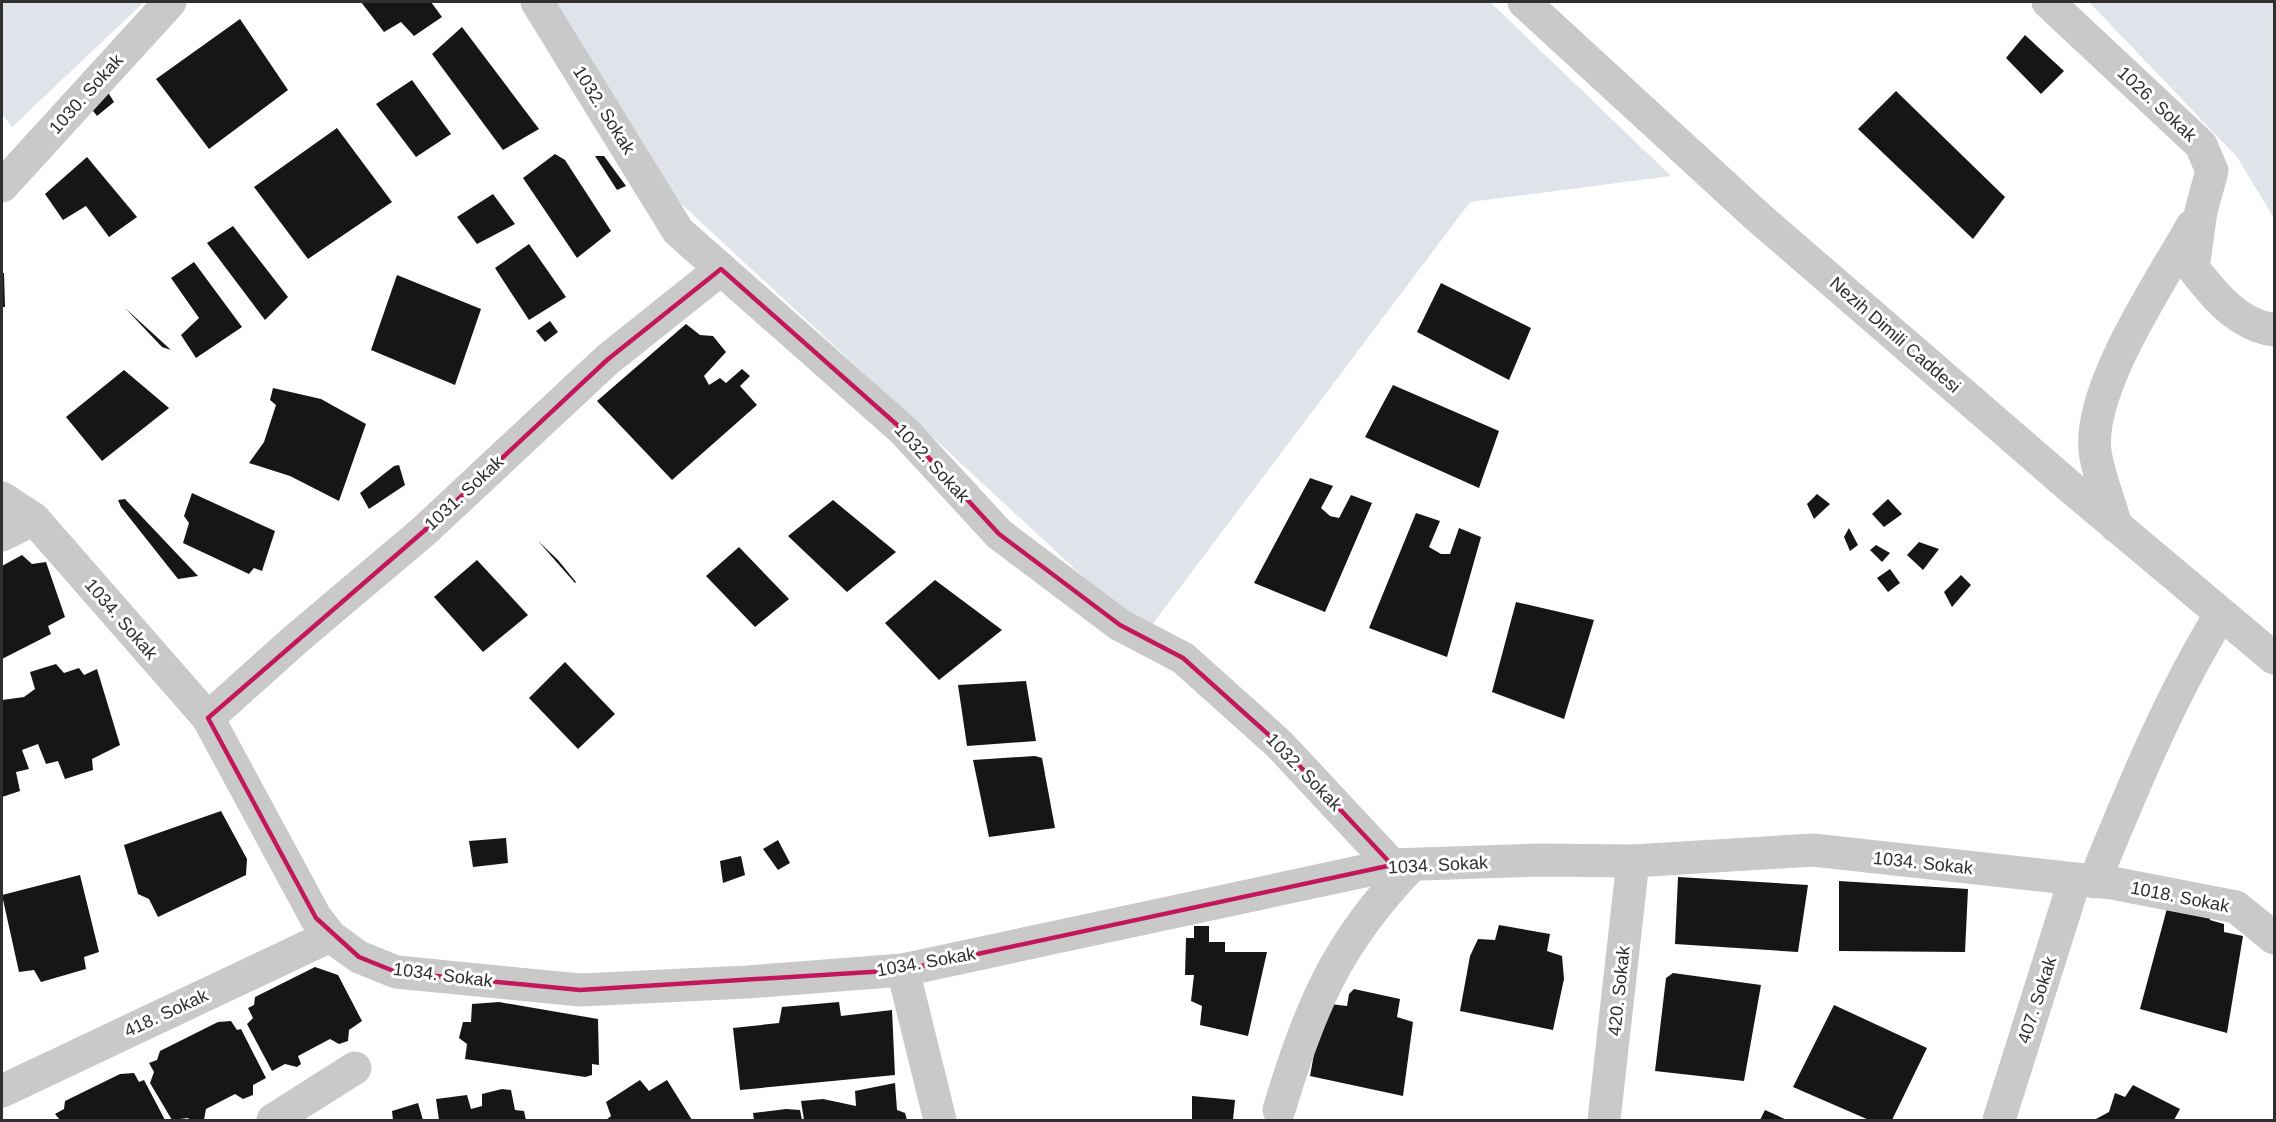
<svg xmlns="http://www.w3.org/2000/svg" width="2276" height="1122" viewBox="0 0 2276 1122" font-family="Arial,sans-serif">
  <style>
    .green { fill: #dfe4ea }
    .building { fill: #161616 }
    .lines { fill: none; stroke-linecap: round; stroke-linejoin: round }
    .minor { stroke: #c9c9c9; stroke-width: 33 }
    .marked { fill: none; stroke: #c2185b; stroke-width: 4.5; stroke-linejoin: round }
    .labels { text-anchor: middle; stroke-width: 6; stroke-linejoin: round; paint-order: stroke }
    .street-label { font-size: 18px; fill: #2f2f2f; stroke: #fff }
  </style>
  <rect width="100%" height="100%" fill="#fff"/>
  <g class="green">
    <path d="M2,2H144L12,127L2,114Z"/>
    <path d="M546,2H1490L1671,176L1470,202L1145,634L677,200Z"/>
    <path d="M2089,2H2274V218L2237,157Z"/>
  </g>
  <g class="building">
    <path d="M361,2H431L442,17L414,36L401,22L384,32Z"/>
    <path d="M240,19L288,90L209,149L156,79Z"/>
    <path d="M462,27L539,129L503,150L432,54Z"/>
    <path d="M2025,35L2064,71L2041,94L2006,58Z"/>
    <path d="M412,80L451,134L416,157L376,104Z"/>
    <path d="M106,89L114,102L97,116L90,107Z"/>
    <path d="M1896,91L2005,197L1973,239L1858,129Z"/>
    <path d="M337,128L392,202L308,259L254,187Z"/>
    <path d="M555,154L565,160L611,231L577,258L523,178Z"/>
    <path d="M595,156H604L626,186L617,190Z"/>
    <path d="M87,157L137,217L109,237L86,206L63,220L45,194Z"/>
    <path d="M493,194L515,224L477,244L457,217Z"/>
    <path d="M233,226L288,297L265,320L207,243Z"/>
    <path d="M529,244L566,297L529,320L495,268Z"/>
    <path d="M194,262L242,327L196,358L181,335L199,318L171,278Z"/>
    <path d="M2,273H4L5,307H2Z"/>
    <path d="M397,275L481,309L455,385L371,350Z"/>
    <path d="M1441,283L1531,328L1509,380L1417,332Z"/>
    <path d="M125,308L171,350L162,347Z"/>
    <path d="M550,321L558,332L545,342L536,331Z"/>
    <path d="M686,324L700,335L713,336L726,352L704,376L709,385L720,378L726,383L742,369L750,376L740,386L757,405L672,480L597,401Z"/>
    <path d="M124,370L169,408L102,461L66,417Z"/>
    <path d="M1393,385L1499,431L1479,488L1365,437Z"/>
    <path d="M273,388L321,399L366,424L339,501L290,476L249,463L264,442L276,405L270,400Z"/>
    <path d="M399,465L405,485L369,509L360,493L394,466Z"/>
    <path d="M1310,478L1333,486L1321,508L1330,516L1339,518L1351,495L1372,503L1325,612L1254,583Z"/>
    <path d="M192,493L275,531L262,571L254,568L249,574L183,543L189,523L184,516Z"/>
    <path d="M1817,494L1830,504L1814,519L1807,504Z"/>
    <path d="M125,499L198,576L178,579L121,507L118,500Z"/>
    <path d="M1888,499L1902,514L1884,527L1872,514Z"/>
    <path d="M833,500L896,552L847,592L788,536Z"/>
    <path d="M1416,513L1440,521L1429,547L1441,554H1450L1459,528L1481,537L1447,657L1369,628Z"/>
    <path d="M1849,528L1858,545L1850,551L1844,537Z"/>
    <path d="M538,541L558,560L576,582L575,583Z"/>
    <path d="M1919,542L1939,549L1923,570L1907,555Z"/>
    <path d="M1876,545L1890,553L1882,562L1870,550Z"/>
    <path d="M739,547L789,599L755,627L706,576Z"/>
    <path d="M22,555L32,564L46,562L65,617L48,626L51,634L2,659V566Z"/>
    <path d="M477,560L528,615L483,652L434,597Z"/>
    <path d="M1890,569L1900,583L1888,592L1877,578Z"/>
    <path d="M1961,575L1971,585L1952,607L1944,592Z"/>
    <path d="M935,580L1002,630L939,680L885,623Z"/>
    <path d="M1516,602L1594,620L1564,719L1492,692Z"/>
    <path d="M565,662L615,714L578,749L529,698Z"/>
    <path d="M56,664L64,673L79,668L84,675L97,669L120,745L92,759L93,770L65,779L58,761L46,764L38,744L22,750L29,769L16,772L20,791L2,797V700L24,697L35,689L30,672Z"/>
    <path d="M1026,681L1036,741L967,746L958,685Z"/>
    <path d="M1035,756L1042,758L1055,828L989,837L973,760Z"/>
    <path d="M221,811L247,859L246,875L158,917L149,899L138,894L124,845Z"/>
    <path d="M506,838L508,863L473,867L469,841Z"/>
    <path d="M778,840L790,863L778,870L763,849Z"/>
    <path d="M741,856L745,875L723,883L720,861Z"/>
    <path d="M80,875L99,952L84,957L86,969L41,982L34,970L19,972L2,895Z"/>
    <path d="M1678,877L1808,885L1798,952L1675,944Z"/>
    <path d="M1839,881L1968,889L1965,952L1839,951Z"/>
    <path d="M2169,901L2209,911L2210,920L2224,924V932L2243,936L2227,1033L2140,1009Z"/>
    <path d="M1499,925L1550,934L1547,951L1562,956L1564,979L1553,1030L1460,1011L1470,956L1478,939L1495,940Z"/>
    <path d="M1194,926H1209V942H1225V952H1267L1248,1036L1200,1025L1202,1006L1191,1001L1194,975H1185L1186,938H1194Z"/>
    <path d="M315,967L338,975L362,1021L349,1030L348,1041L339,1044L330,1039L298,1056L301,1064L297,1067L285,1064L272,1071L247,1024L253,1018L248,1008L254,1005L255,997Z"/>
    <path d="M1673,973L1761,985L1744,1081L1655,1071L1666,978Z"/>
    <path d="M1354,989L1400,999L1397,1017L1413,1022L1403,1096L1310,1076L1320,1021L1330,1004L1347,1006L1349,994Z"/>
    <path d="M499,1002L598,1019L599,1065L592,1064V1075L585,1077L465,1059L467,1044L459,1038L463,1022H471L472,1004Z"/>
    <path d="M839,1002L841,1016L892,1010L895,1075L740,1090L733,1028L779,1023L782,1007Z"/>
    <path d="M1834,1005L1927,1048L1892,1120H1869L1793,1087Z"/>
    <path d="M231,1021L237,1030L241,1029L266,1078L253,1085V1095L243,1099L235,1094L206,1109L204,1120H190L188,1118L172,1120L150,1083L154,1072L149,1063L157,1060L160,1051L218,1022Z"/>
    <path d="M134,1073L139,1082L144,1080L165,1120H60L55,1114L64,1109L65,1101L120,1074Z"/>
    <path d="M640,1080L649,1091L667,1080L692,1120H606L611,1116L606,1102Z"/>
    <path d="M895,1083L897,1110L905,1113L907,1120H804L801,1101L823,1099L856,1106L855,1091Z"/>
    <path d="M2133,1085L2180,1109L2174,1120H2094L2109,1112L2115,1093L2125,1097Z"/>
    <path d="M502,1089L511,1090L515,1110L524,1111L526,1120H439L436,1099L467,1095L471,1109L482,1106V1094Z"/>
    <path d="M1192,1096L1235,1100L1233,1120H1192Z"/>
    <path d="M418,1103L423,1120H393L392,1111Z"/>
    <path d="M786,1109L800,1110L802,1120H754L753,1113Z"/>
    <path d="M1765,1110L1787,1120H1760Z"/>
  </g>
  <g class="lines">
    <g class="minor">
      <path d="M537,2L678,231L904,431L999,534L1120,625L1183,658L1279,744L1392,865"/>
      <path d="M1524,2L1758,217L2075,491L2274,658"/>
      <path d="M2048,2L2201,145L2212,171L2201,211L2193,268C2214,295 2238,325 2274,330"/>
      <path d="M2,186L170,2"/>
      <path d="M2,498L34,519L208,718L316,918L330,936L359,957L396,972L580,990L747,982L903,970L1392,865L1542,860L1633,861L1813,850L2112,883L2236,907L2274,938"/>
      <path d="M2116,526C2110,502 2098,475 2095,451C2088,388 2161,281 2192,226"/>
      <path d="M2,535L34,519"/>
      <path d="M208,718L296,639L424,531L607,360L721,269"/>
      <path d="M2094,882C2132,790 2169,698 2221,614"/>
      <path d="M903,970L940,1120"/>
      <path d="M2,1091L330,936"/>
      <path d="M1279,1110C1309,1009 1337,942 1412,865"/>
      <path d="M273,1120L355,1068"/>
      <path d="M1604,1120L1633,861"/>
      <path d="M1999,1120L2075,879"/>
    </g>
  </g>
  <path class="marked" d="M721,269L904,431L999,534L1120,625L1183,658L1279,744L1392,865L903,970L580,990L396,972L359,957L316,918L208,718L424,531L607,360Z"/>
  <g class="labels">
    <g class="street-label">
      <text transform="translate(86 94) rotate(-48)" y="6">1030. Sokak</text>
      <text transform="translate(2157 104) rotate(43)" y="6">1026. Sokak</text>
      <text transform="translate(604 110) rotate(58)" y="6">1032. Sokak</text>
      <text transform="translate(1895 335) rotate(41)" y="6">Nezih Dimili Caddesi</text>
      <text transform="translate(932 463) rotate(47)" y="6">1032. Sokak</text>
      <text transform="translate(464 493) rotate(-43)" y="6">1031. Sokak</text>
      <text transform="translate(121 619) rotate(49)" y="6">1034. Sokak</text>
      <text transform="translate(1304 772) rotate(46)" y="6">1032. Sokak</text>
      <text transform="translate(1923 863) rotate(6)" y="6">1034. Sokak</text>
      <text transform="translate(1438 865) rotate(-3)" y="6">1034. Sokak</text>
      <text transform="translate(2180 897) rotate(11)" y="6">1018. Sokak</text>
      <text transform="translate(926 962) rotate(-10)" y="6">1034. Sokak</text>
      <text transform="translate(443 975) rotate(7)" y="6">1034. Sokak</text>
      <text transform="translate(1619 991) rotate(-84)" y="6">420. Sokak</text>
      <text transform="translate(2037 1000) rotate(-72)" y="6">407. Sokak</text>
      <text transform="translate(166 1013) rotate(-25)" y="6">418. Sokak</text>
    </g>
  </g>
  <rect width="2276" height="1122" fill="none" stroke="#2f2f2f" stroke-width="6"/>
</svg>
